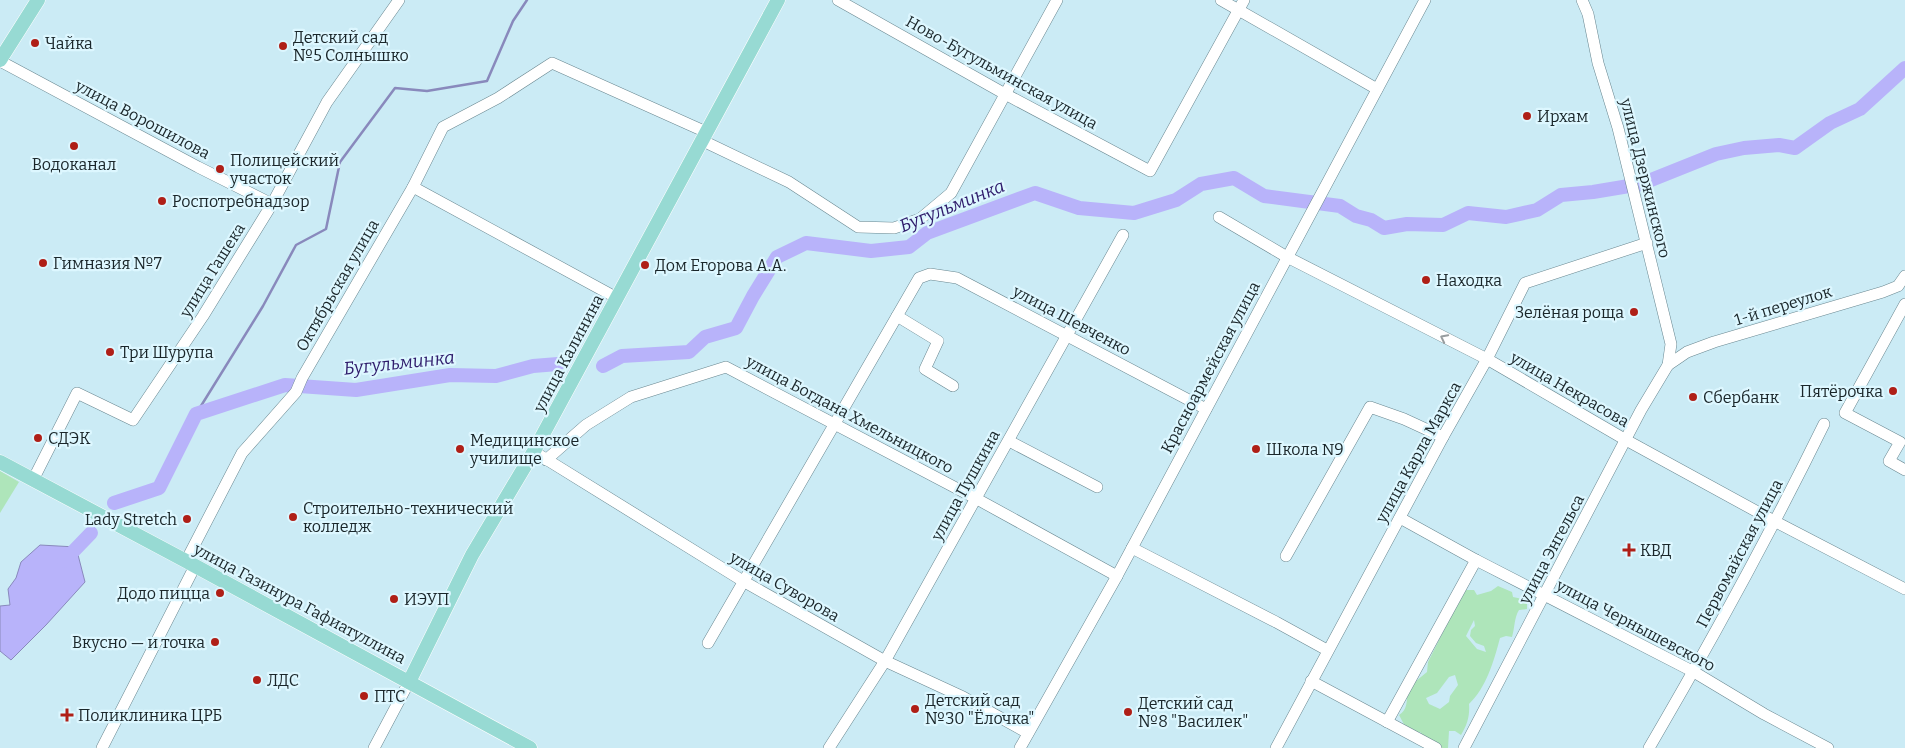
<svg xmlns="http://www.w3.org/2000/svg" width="1905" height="748" viewBox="0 0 1905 748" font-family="Bitter,serif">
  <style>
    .green { fill: #aee5ba; fill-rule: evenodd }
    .water { fill: #b8b3fa; stroke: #8989bc }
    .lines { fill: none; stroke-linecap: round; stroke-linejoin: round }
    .stream { stroke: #8989bc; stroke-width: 2.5 }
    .river { stroke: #b8b3fa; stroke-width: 14 }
    .minor-casing { stroke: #698790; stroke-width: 12 }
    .major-casing { stroke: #fff; stroke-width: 15 }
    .minor { stroke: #fff; stroke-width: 11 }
    .major { stroke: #97dad3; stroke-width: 14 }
    .oneway { stroke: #989d9f }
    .poi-dot { fill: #af1f17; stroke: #ddf7ff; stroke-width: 2 }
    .labels { text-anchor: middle; stroke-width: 4.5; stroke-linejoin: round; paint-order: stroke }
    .poi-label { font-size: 16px; fill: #1a262a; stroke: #ddf7ff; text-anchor: start }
    .street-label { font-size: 16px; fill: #1a262a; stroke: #ddf7ff }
    .water-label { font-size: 18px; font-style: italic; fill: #2e1b6b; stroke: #ddf7ff }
  </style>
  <rect width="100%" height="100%" fill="#cbebf5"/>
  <g class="green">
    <path d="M0,471L19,482L0,513Z"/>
    <path d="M1498,586L1512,592L1513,597L1527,600V609L1519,610C1514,618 1515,627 1512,637L1506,636L1500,638C1494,661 1486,688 1469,704C1470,716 1467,725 1461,735L1455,731H1449L1448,748H1433L1420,732H1408L1399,715C1407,710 1407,702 1407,693L1416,681L1427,672L1428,662L1464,590H1474L1477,595L1491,591ZM1474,620L1475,626L1471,630L1470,636L1476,643L1484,646L1486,652L1477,649L1466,636ZM1455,675L1458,685L1450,696L1449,702L1440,709L1429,704L1426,698L1437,693L1449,677Z"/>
  </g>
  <path class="water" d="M40,545L76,547L85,582L46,625L11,660L0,651V606L10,605L8,589L16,578L21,562Z"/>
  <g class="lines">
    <path class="stream" d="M196,414L263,306L296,245L326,229L340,162L395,88L427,91L487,81L513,21L527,0"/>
    <g class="river">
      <path d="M603,366L622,356L689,352L705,337L736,328L753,296L777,257L806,243L871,251L909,247L927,233L1035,193L1079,208L1134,213L1176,200L1201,184L1234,178L1264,196L1340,206L1356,216L1371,220L1384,228L1407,224L1443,225L1468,213L1506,217L1537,210L1561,195L1593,192L1641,184L1716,154L1744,148L1779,145L1795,148L1830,123L1860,109L1905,68"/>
      <path d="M114,503L159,488L196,414L285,385L356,390L450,375L496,376L533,366L558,364"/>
      <path d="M64,561L91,533"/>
    </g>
    <defs>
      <g id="minor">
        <path d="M838,0L1005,94L1150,171L1244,0"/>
        <path d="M1221,0L1377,89"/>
        <path d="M0,61L198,167L272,204"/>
        <path d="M701,140L789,182L858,227L894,228L920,219L951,193L1057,0"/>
        <path d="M413,187L617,298"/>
        <path d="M1219,217L1287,257L1487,359L1626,440L1776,522L1905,589"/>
        <path d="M1905,304L1845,413L1900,442L1889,461L1905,470"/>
        <path d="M897,316L938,341L925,369L953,386"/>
        <path d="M1668,365L1687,352L1714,342L1883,292L1898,286L1905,276"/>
        <path d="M1009,441L1097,487"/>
        <path d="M541,456L743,581L885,661L963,697L1028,733"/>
        <path d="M546,460L586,425L631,397L726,367L977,499L1117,576"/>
        <path d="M33,480L77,393L133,420L203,316L272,204L327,102L399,0"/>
        <path d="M1400,518L1476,560L1694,672L1764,714L1828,748"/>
        <path d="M1132,548L1276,622L1327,650"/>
        <path d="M1286,556L1370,407L1404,419L1443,437"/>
        <path d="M186,561L242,453L296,392L302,378L413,187L443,127L498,98L552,63L706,132"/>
        <path d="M708,643L919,278L930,274L957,278L1206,409"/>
        <path d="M1311,681L1436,748"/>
        <path d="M1387,722L1476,560"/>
        <path d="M102,748L195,566"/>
        <path d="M374,748L409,682"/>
        <path d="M829,748L885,661L1123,235"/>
        <path d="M1020,748L1117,576L1425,0"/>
        <path d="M1276,748L1443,437L1487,359L1525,283L1647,243"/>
        <path d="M1464,748L1641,410L1668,365L1671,344L1618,128L1598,63L1588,14L1582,0"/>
        <path d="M1649,748C1711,642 1770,534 1824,424"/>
      </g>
      <g id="major">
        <path d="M0,60L38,0"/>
        <path d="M0,462L186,561L530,748"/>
        <path d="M409,682L472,555L534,451L778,0"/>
      </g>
    </defs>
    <use href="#minor" class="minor-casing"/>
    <use href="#major" class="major-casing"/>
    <use href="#minor" class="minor"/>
    <use href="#major" class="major"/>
  </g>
  <defs><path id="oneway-chevron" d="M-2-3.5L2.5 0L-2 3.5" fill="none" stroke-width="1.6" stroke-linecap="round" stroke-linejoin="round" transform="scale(1.25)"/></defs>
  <use class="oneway" href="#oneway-chevron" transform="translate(1444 338) rotate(-153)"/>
  <g class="poi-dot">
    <circle cx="35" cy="43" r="5"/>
    <circle cx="283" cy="46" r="5"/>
    <circle cx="1527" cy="116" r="5"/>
    <circle cx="74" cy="146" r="5"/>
    <circle cx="220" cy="169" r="5"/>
    <circle cx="162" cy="201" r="5"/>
    <circle cx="43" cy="263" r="5"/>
    <circle cx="645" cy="265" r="5"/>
    <circle cx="1426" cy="280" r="5"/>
    <circle cx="1634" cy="312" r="5"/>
    <circle cx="110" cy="352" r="5"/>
    <circle cx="1893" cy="391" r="5"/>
    <circle cx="1693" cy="397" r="5"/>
    <circle cx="38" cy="438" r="5"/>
    <circle cx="460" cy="449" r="5"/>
    <circle cx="1256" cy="449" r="5"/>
    <circle cx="293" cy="517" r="5"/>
    <circle cx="187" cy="519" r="5"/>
    <path d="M1626.5 542.5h5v5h5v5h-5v5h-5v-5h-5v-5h5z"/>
    <circle cx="220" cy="593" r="5"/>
    <circle cx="394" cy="599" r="5"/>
    <circle cx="215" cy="642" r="5"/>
    <circle cx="257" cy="680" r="5"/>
    <circle cx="364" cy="696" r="5"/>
    <circle cx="915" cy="709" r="5"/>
    <circle cx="1128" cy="712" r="5"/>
    <path d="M64.5 707.5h5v5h5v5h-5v5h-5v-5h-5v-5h5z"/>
  </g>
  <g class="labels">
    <g class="poi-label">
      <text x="293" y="43">Детский сад<tspan x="293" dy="18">№5 Солнышко</tspan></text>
      <text x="45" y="49">Чайка</text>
      <text x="1537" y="122">Ирхам</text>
      <text x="230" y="166">Полицейский<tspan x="230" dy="18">участок</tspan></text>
      <text x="74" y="170" text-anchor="middle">Водоканал</text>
      <text x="172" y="207">Роспотребнадзор</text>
      <text x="53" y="269">Гимназия №7</text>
      <text x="655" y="271">Дом Егорова А.А.</text>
      <text x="1436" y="286">Находка</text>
      <text x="1624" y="318" text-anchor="end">Зелёная роща</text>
      <text x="120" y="358">Три Шурупа</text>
      <text x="1883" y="397" text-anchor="end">Пятёрочка</text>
      <text x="1703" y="403">Сбербанк</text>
      <text x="48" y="444">СДЭК</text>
      <text x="470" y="446">Медицинское<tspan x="470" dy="18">училище</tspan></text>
      <text x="1266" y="455">Школа N9</text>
      <text x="303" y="514">Строительно-технический<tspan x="303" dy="18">колледж</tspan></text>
      <text x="177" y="525" text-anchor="end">Lady Stretch</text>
      <text x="1640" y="556">КВД</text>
      <text x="210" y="599" text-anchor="end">Додо пицца</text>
      <text x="404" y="605">ИЭУП</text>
      <text x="205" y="648" text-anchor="end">Вкусно — и точка</text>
      <text x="267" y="686">ЛДС</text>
      <text x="374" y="702">ПТС</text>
      <text x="925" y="706">Детский сад<tspan x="925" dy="18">№30 "Ёлочка"</tspan></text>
      <text x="1138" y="709">Детский сад<tspan x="1138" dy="18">№8 "Василек"</tspan></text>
      <text x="78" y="721">Поликлиника ЦРБ</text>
    </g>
    <g class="street-label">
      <text transform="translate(1002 72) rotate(29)" y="6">Ново-Бугульминская улица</text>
      <text transform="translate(143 119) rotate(28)" y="6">улица Ворошилова</text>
      <text transform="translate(1646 178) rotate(76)" y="6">улица Дзержинского</text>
      <text transform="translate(212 270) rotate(-58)" y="6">улица Гашека</text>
      <text transform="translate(337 285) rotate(-60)" y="6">Октябрьская улица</text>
      <text transform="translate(1783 305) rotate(-17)" y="6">1-й переулок</text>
      <text transform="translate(1072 320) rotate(28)" y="6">улица Шевченко</text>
      <text transform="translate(568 353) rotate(-62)" y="6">улица Калинина</text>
      <text transform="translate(1210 367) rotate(-62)" y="6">Красноармейская улица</text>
      <text transform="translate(1570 389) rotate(30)" y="6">улица Некрасова</text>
      <text transform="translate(850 414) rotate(28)" y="6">улица Богдана Хмельницкого</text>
      <text transform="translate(1418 452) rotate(-61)" y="6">улица Карла Маркса</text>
      <text transform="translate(965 485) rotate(-61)" y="6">улица Пушкина</text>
      <text transform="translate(1551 549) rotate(-62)" y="6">улица Энгельса</text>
      <text transform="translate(1739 553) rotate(-62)" y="6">Первомайская улица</text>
      <text transform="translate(785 586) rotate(30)" y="6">улица Суворова</text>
      <text transform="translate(300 603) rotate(28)" y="6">улица Газинура Гафиатуллина</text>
      <text transform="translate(1636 625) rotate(28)" y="6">улица Чернышевского</text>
    </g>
    <g class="water-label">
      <text transform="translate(952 206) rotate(-22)" y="6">Бугульминка</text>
      <text transform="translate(399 363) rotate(-6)" y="6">Бугульминка</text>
    </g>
  </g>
</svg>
